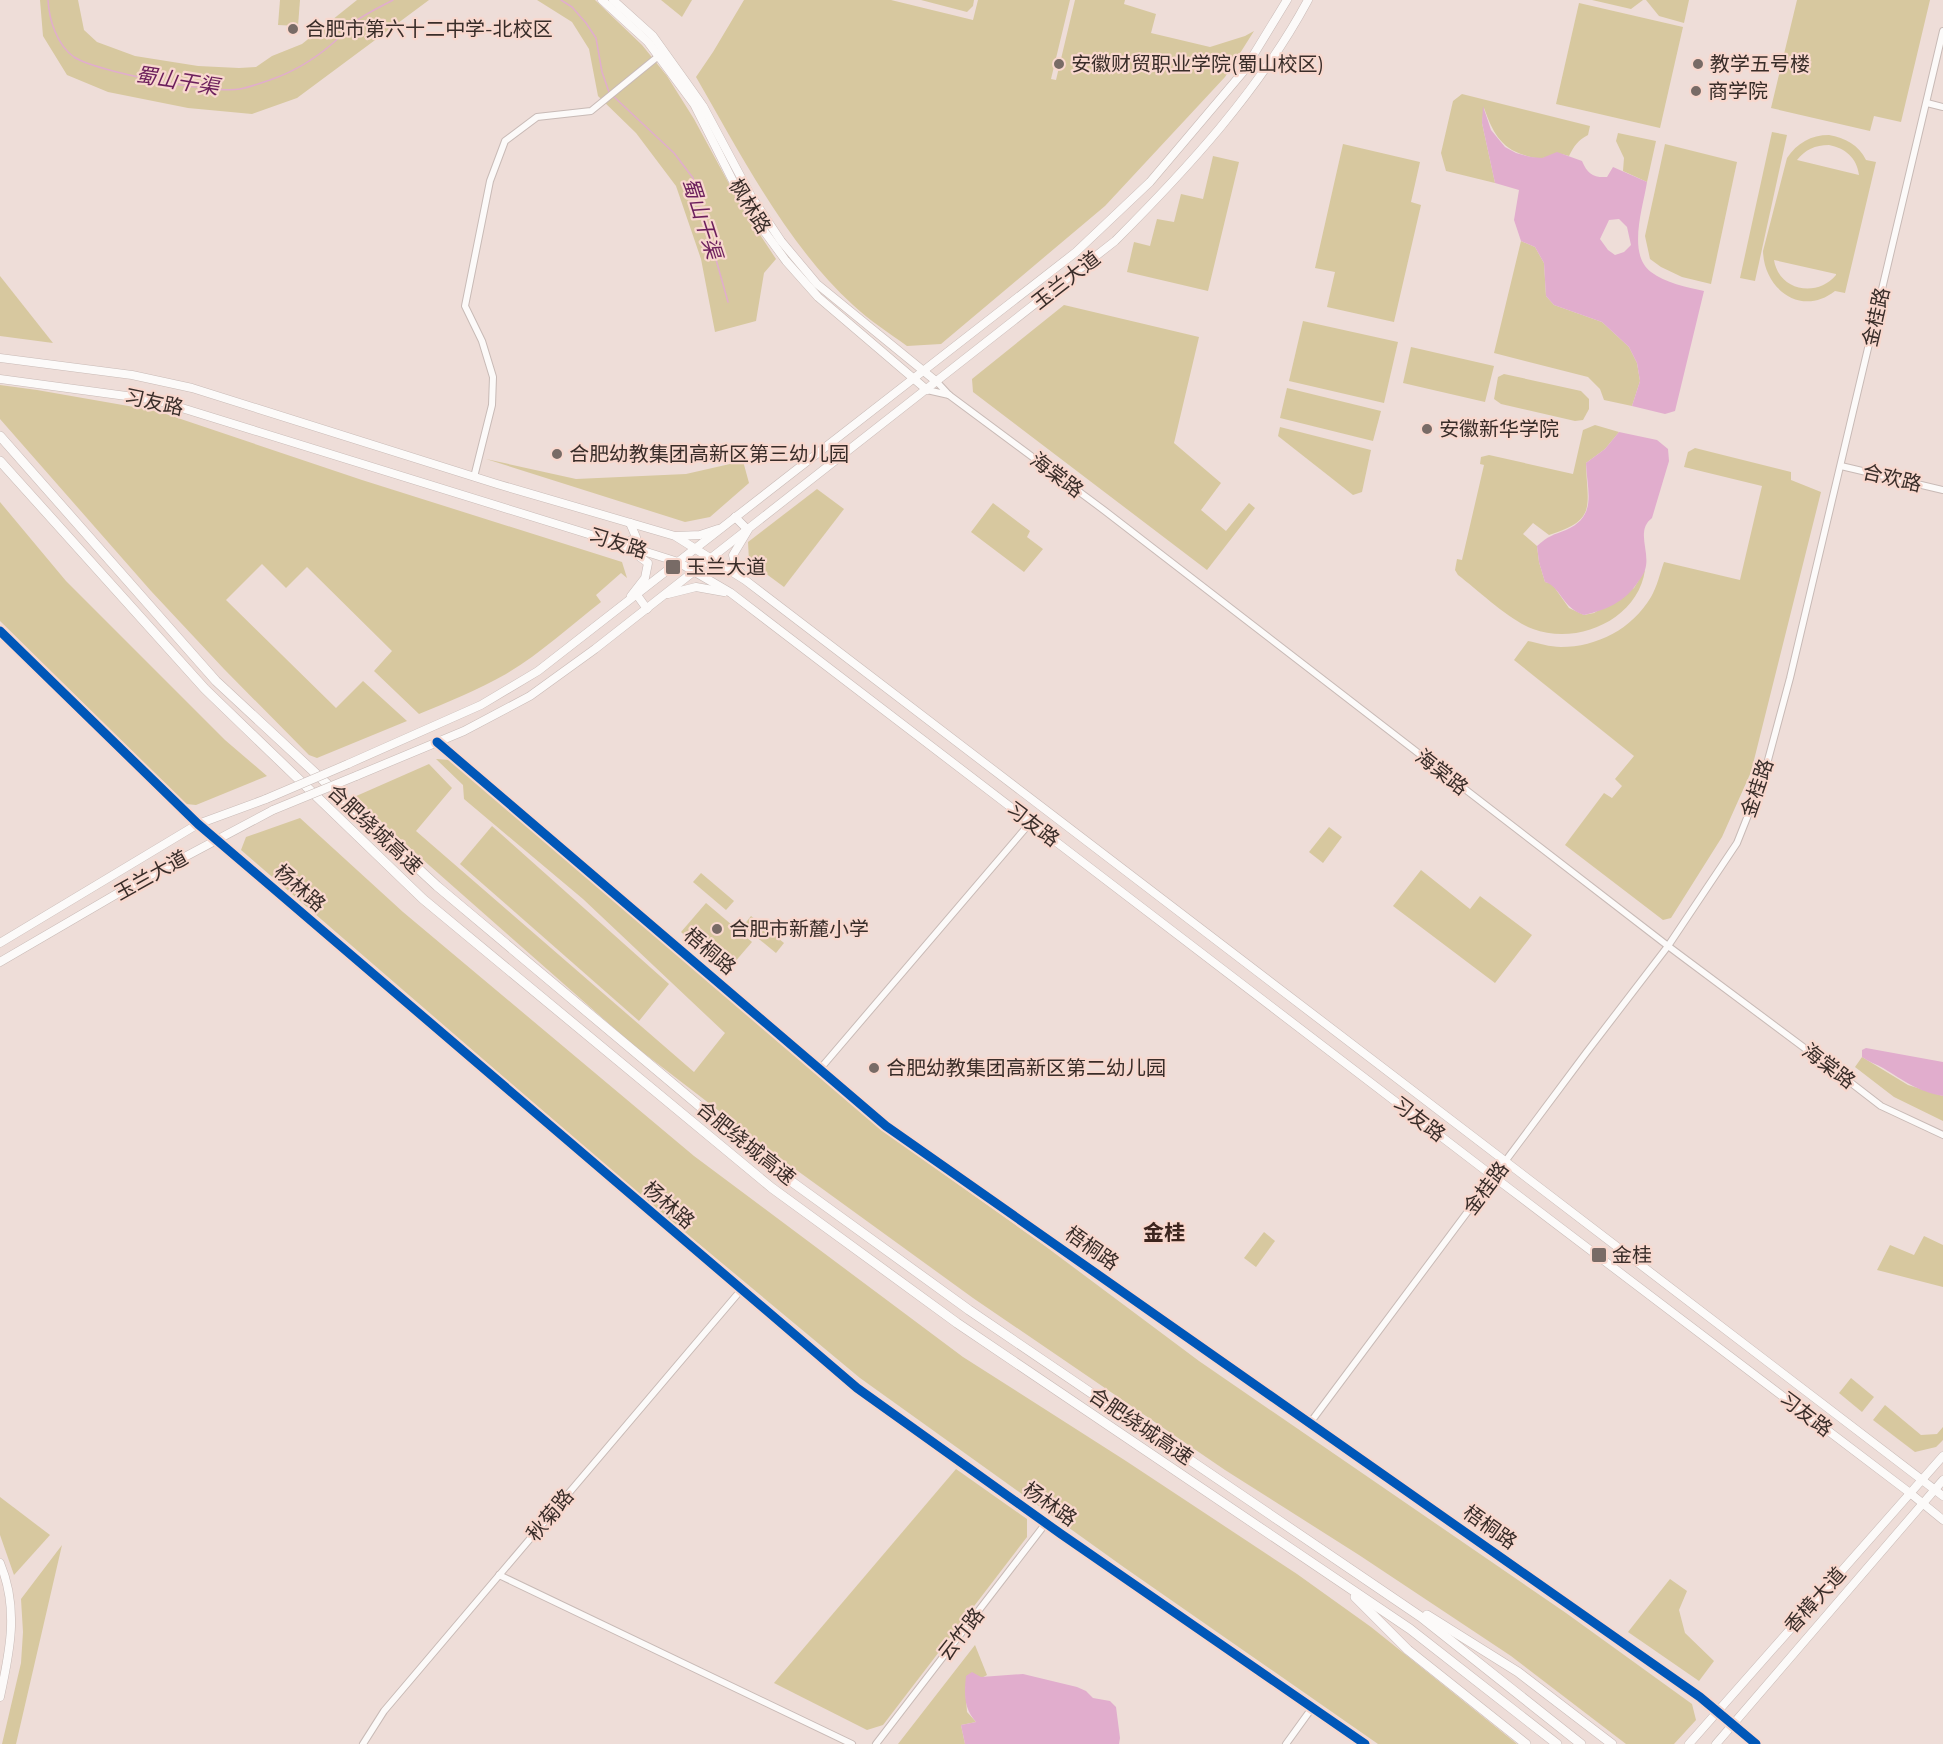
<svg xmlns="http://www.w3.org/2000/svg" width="1943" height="1744" viewBox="0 0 1943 1744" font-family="Montserrat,'Noto Sans SC',sans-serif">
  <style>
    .green { fill: #d7c89f; fill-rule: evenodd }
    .water { fill: #e1adcd; fill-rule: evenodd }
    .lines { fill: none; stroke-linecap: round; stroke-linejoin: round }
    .stream { stroke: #e1adcd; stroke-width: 1.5 }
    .minor-casing { stroke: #c8bab6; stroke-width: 8 }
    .major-casing { stroke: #c8bab6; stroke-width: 9 }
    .highway-casing { stroke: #c8bab6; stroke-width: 10 }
    .minor { stroke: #fcfaf9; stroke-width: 6 }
    .major { stroke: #fcfaf9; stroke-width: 8 }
    .highway { stroke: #fcfaf9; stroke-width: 9 }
    .major-bridge-casing { stroke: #c8bab6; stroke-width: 9; stroke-linecap: butt }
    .major-bridge { stroke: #fcfaf9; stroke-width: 8 }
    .cycleway-casing { stroke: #f8d8ce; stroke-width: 13 }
    .cycleway { stroke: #0057b8; stroke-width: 9 }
    .poi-dot { fill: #786b66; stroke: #f8d8ce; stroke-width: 2 }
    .labels { text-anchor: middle; stroke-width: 4.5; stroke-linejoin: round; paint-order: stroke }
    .poi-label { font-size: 20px; fill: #392d29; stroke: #f8d8ce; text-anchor: start }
    .street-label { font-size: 20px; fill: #392d29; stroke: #f8d8ce }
    .water-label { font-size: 21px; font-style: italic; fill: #6c1f5c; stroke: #f8d8ce }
    .neighbourhood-label { font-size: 21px; font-weight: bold; fill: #3c251e; stroke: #f8d8ce }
  </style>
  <rect width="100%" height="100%" fill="#eeddd8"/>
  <g class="green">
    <path d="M40,0H78L84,30L97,42L135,56L198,66L239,68L256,67L272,56L302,44L357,0H429L297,98L252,114L188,108L108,92L67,75L43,36Z"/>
    <path d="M280,0H300L298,26L278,25Z"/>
    <path d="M537,0H595L642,45L667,76L694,119L741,206L776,259L764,273L756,321L715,332L701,259L676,186L636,133L598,96L589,49L572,22Z"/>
    <path d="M661,0H692L682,17Z"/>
    <path d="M744,0H891L973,20L978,0H1070L1051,79L1056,80L1075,0H1125L1124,4L1156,14L1151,33L1210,47L1245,36L1254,31L1225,77L1105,206L941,344L907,346C889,333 869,320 853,305C787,245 740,153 696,77L713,52Z"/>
    <path d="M921,0H974L973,6L967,12Z"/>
    <path d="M1592,0H1643L1631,9Z"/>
    <path d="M1646,0H1689L1684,23L1659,16Z"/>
    <path d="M1797,0H1930L1901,122L1874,116L1870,131L1771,108Z"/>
    <path d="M1579,3L1683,27L1660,128L1556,104Z"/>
    <path d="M1462,94L1590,126L1588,135C1578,140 1574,146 1569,156C1553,151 1557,155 1543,158C1537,159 1530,157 1524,155C1500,148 1492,130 1484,108L1482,123L1495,183L1446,171L1441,153L1453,101Z"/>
    <path d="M1772,132L1787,135L1755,281L1740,278Z"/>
    <path d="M1618,133L1656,141L1647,182L1623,171L1624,158L1616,141Z"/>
    <path d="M1829,135C1845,138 1859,145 1866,160L1876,162L1845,293L1835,291C1802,317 1764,290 1763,251L1787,158C1797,143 1811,135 1829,135ZM1829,145C1845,148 1857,158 1859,175L1797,160C1805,150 1815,145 1829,145ZM1774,260L1836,274V275C1817,298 1779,291 1774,260Z"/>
    <path d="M1343,144L1420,162L1411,202L1421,205L1394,322L1327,307L1335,272L1315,268Z"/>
    <path d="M1665,144L1737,162L1711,284L1682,277L1661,267L1650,259L1645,236Z"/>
    <path d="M1213,156L1239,162L1208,291L1127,272L1134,242L1150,246L1157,219L1174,222L1181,194L1203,199Z"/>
    <path d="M1521,241L1535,247L1544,263L1546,296L1554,305L1602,322L1629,347L1637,363L1640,381L1632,406L1604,400L1600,389L1588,377L1494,353Z"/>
    <path d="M0,276L53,343L0,336Z"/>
    <path d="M1064,305L1199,337L1174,443L1221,483L1201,510L1226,531L1249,503L1255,508L1207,570L973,392L972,379Z"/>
    <path d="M1303,321L1398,342L1384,403L1289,381Z"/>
    <path d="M1411,347L1494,366L1485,402L1403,383Z"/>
    <path d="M1504,374L1581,391L1589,399V409L1583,420L1575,421L1501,404L1494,399L1498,377Z"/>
    <path d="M0,385L37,390L157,411L362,480L622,562L627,578L621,573L596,595L601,602C570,626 540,654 506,674C478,690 448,702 419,714L374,671L392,651L307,567L286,588L262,564L226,600L336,708L363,681L407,721L317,758L309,755L224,669L151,591L0,419Z"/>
    <path d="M1287,388L1381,411L1373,441L1280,418Z"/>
    <path d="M1595,425L1619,432L1605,449L1586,463C1587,506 1598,520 1549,535L1533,523L1523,534L1537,546L1539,562L1545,582L1552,584L1569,608L1584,615L1594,613L1634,588L1645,570C1638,619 1578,646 1533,629C1509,620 1479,591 1458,575L1455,570L1457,559L1462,560L1484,465L1480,464L1481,457L1489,455L1573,474L1583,430Z"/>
    <path d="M1280,427L1371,450L1362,492L1353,495L1278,436Z"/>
    <path d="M1695,448L1791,472V480L1821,492L1751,772L1722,837L1671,918L1663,920L1565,845L1604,793L1612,798L1622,786L1615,779L1634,756L1514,660L1528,641C1538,643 1550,647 1561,647C1597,647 1632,629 1651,597C1657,587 1660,573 1664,562L1740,580L1762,486L1684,467L1688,452Z"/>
    <path d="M486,459L576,479L686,474L743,461L749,483L710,517L685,522Z"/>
    <path d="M817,489L844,509L784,587L749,561L748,542Z"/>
    <path d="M0,502L66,581L225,740L267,776L196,805L186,804L0,621Z"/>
    <path d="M993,503L1030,531L1027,537L1043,549L1024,572L971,532Z"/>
    <path d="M436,759L450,760L879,1128L1045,1246L1199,1361L1566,1613L1692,1704L1696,1720L1674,1744H1626L1511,1656L1359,1555L1225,1470L973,1298L784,1161L632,1044L430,866L354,797L429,764L452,788L416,831L694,1072L725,1033L583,899L464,799L463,785Z"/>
    <path d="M300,818L403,912L694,1156L963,1357L1126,1461L1297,1574L1371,1627L1517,1744H1378L1125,1568L860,1378L645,1199L241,850L246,837Z"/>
    <path d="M492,826L669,984L639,1021L460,864Z"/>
    <path d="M1329,827L1342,837L1323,863L1309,852Z"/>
    <path d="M1421,870L1470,909L1480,896L1532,935L1495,983L1393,906Z"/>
    <path d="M701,873L734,901L726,910L693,882Z"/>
    <path d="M706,903L752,942L727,971L681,932Z"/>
    <path d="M751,916L784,943L776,953L743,926Z"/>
    <path d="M1862,1057L1908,1085L1943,1096V1121L1894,1097L1855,1067Z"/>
    <path d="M1264,1232L1275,1241L1256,1267L1244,1258Z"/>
    <path d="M1924,1236L1943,1245V1287L1877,1270L1890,1245L1914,1255Z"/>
    <path d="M1851,1378L1874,1397L1862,1412L1839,1393Z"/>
    <path d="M1885,1405L1921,1435L1937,1434L1943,1427V1440L1936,1447L1915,1452L1873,1420Z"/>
    <path d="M956,1469L1027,1519V1537L883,1725L867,1730L774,1683Z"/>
    <path d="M0,1497L50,1535L14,1575L0,1535Z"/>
    <path d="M62,1545L16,1744H2L21,1663L23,1632L21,1599Z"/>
    <path d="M1670,1579L1687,1591L1679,1610L1685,1633L1714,1661L1699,1681L1628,1632Z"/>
    <path d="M975,1645L987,1675L965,1687L967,1712L976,1722L961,1725L965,1744H898Z"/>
  </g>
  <g class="water">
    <path d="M1483,106L1491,130L1505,147L1516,153L1531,157L1542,158L1557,152L1582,161C1587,173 1593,178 1607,177L1613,167L1647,182C1643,208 1627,254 1651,272C1665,283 1687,287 1704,291L1675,411L1665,414L1632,406L1640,381L1637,363L1629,347L1602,322L1554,305L1546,296L1544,263L1535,247L1521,241L1514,220L1519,190L1495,183L1482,123ZM1619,219L1627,227L1631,245L1624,252L1615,255L1608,250L1600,239L1609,220Z"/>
    <path d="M1619,432L1657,440L1668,449L1669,461L1652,518C1635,531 1651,552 1645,570C1644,574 1640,579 1638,582C1625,602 1606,610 1584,615C1562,608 1561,587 1545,582L1539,562L1537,546C1548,536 1553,535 1566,530C1598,516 1587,491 1586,463L1605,449Z"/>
    <path d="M1866,1048L1943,1062V1096C1916,1091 1905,1081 1883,1068C1876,1064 1869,1062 1862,1057V1050Z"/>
    <path d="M972,1672L981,1677L1023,1674L1077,1687L1086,1691L1093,1698L1110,1701L1116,1707L1120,1738L1119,1744H965L961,1725L976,1722C964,1708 964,1695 966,1676Z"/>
  </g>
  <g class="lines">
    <g class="stream">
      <path d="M48,0C49,20 57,45 74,57C97,72 212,94 240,89C250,87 261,83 270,80C293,72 316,58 333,43C340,37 346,29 353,23C365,14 380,7 393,0"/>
      <path d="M561,0L572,7L586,23L596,38L602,72L609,92"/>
      <path d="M612,95L674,153L693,178L728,302"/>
    </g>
    <defs>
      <g id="minor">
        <path d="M1927,103L1943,107"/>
        <path d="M937,382L949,395L1105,511L1668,946L1846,1079L1881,1106L1943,1135"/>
        <path d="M927,390L949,395"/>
        <path d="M1841,466L1943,490"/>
        <path d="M474,477L492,405L493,377L482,341L465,306L490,181L505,141L537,117L591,111L661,54"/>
        <path d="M0,631L198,824L857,1388L1061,1534L1365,1744"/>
        <path d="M437,742L886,1126L1700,1697L1756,1744"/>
        <path d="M820,1069L1030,823"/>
        <path d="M1310,1423L1586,1053L1668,946L1737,843L1764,775L1790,678L1943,31"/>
        <path d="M499,1575L852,1744"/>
        <path d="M363,1744L384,1711L741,1290"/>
        <path d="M876,1744L1046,1523"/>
        <path d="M1286,1744L1312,1708"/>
      </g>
      <g id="major">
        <path d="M602,0L648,42L694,104L745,205L786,261L818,297L927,390"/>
        <path d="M613,0L653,36L686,82L703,106L751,196L781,241L817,284L937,382"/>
        <path d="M0,358L132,375L192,388L497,484L675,536L745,580L1943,1496"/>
        <path d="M0,379L156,400L656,555L678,562L731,593L1494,1177L1910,1493L1943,1520"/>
        <path d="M735,517L748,530L733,555L736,567L743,576"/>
        <path d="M630,523L636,537L624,545L648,563L645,578L631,596"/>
        <path d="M677,536L700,535L718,529"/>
        <path d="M668,594L696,587L724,592"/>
        <path d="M637,595L647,609"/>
        <path d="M348,764L481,705L538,671L1076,252L1150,182L1243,72L1287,0"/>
        <path d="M356,776L464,731L530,696L595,649L1115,241C1187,169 1259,91 1308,0"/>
        <path d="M0,943L198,824L266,799"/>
        <path d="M0,962L132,885L273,810"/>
        <path d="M0,1563C19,1608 10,1651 0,1697"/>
        <path d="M1689,1744L1943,1456"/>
        <path d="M1716,1744L1943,1480"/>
      </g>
      <g id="highway">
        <path d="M0,436L216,681L437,886L777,1171L969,1310L1421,1617L1581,1744"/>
        <path d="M0,461L205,689L423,899L772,1188L957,1323L1410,1629L1557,1744"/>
        <path d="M1355,1597L1408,1650L1526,1744"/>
        <path d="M1427,1615L1518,1672L1612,1744"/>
      </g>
    </defs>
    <use href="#minor" class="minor-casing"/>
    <use href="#major" class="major-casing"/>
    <use href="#highway" class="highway-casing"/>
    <use href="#minor" class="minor"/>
    <use href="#major" class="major"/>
    <use href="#highway" class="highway"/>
    <defs>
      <g id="major-bridge">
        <path d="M266,799L348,764"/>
        <path d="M273,810L356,776"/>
      </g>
    </defs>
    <use href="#major-bridge" class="major-bridge-casing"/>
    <use href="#major-bridge" class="major-bridge"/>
    <defs>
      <g id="cycleway">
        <path d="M0,631L198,824L857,1388L1061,1534L1365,1744"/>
        <path d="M437,742L886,1126L1700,1697L1756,1744"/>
      </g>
    </defs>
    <use href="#cycleway" class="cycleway-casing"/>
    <use href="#cycleway" class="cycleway"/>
  </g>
  <g class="poi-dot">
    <circle cx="293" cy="29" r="6"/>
    <circle cx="1059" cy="64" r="6"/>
    <circle cx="1698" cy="64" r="6"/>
    <circle cx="1696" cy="91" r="6"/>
    <circle cx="1427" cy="429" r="6"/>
    <circle cx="557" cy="454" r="6"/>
    <rect x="665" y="559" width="16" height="16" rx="3"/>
    <circle cx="717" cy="929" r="6"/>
    <circle cx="874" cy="1068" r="6"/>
    <rect x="1591" y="1247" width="16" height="16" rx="3"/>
  </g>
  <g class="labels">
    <g class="poi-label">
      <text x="305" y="36">合肥市第六十二中学-北校区</text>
      <text x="1071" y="71">安徽财贸职业学院(蜀山校区)</text>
      <text x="1710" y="71">教学五号楼</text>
      <text x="1708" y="98">商学院</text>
      <text x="1439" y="436">安徽新华学院</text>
      <text x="569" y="461">合肥幼教集团高新区第三幼儿园</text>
      <text x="686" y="574">玉兰大道</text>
      <text x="729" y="936">合肥市新麓小学</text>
      <text x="886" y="1075">合肥幼教集团高新区第二幼儿园</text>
      <text x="1612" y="1262">金桂</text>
    </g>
    <g class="street-label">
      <text transform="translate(750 206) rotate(58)" y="7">枫林路</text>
      <text transform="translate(1066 280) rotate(-38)" y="7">玉兰大道</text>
      <text transform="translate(1876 317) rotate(-77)" y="7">金桂路</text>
      <text transform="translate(154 402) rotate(12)" y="7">习友路</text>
      <text transform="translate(1057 475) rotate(37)" y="7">海棠路</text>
      <text transform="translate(1892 478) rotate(13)" y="7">合欢路</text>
      <text transform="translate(618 543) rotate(17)" y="7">习友路</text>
      <text transform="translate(1442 772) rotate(38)" y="7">海棠路</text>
      <text transform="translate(1757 788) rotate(-71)" y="7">金桂路</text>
      <text transform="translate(1033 824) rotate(37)" y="7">习友路</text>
      <text transform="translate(375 829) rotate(43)" y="7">合肥绕城高速</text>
      <text transform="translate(151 875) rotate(-29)" y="7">玉兰大道</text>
      <text transform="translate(300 888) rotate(41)" y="7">杨林路</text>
      <text transform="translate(710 951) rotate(40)" y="7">梧桐路</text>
      <text transform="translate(1829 1066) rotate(37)" y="7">海棠路</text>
      <text transform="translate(1419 1119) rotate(37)" y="7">习友路</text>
      <text transform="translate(746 1143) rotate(39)" y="7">合肥绕城高速</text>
      <text transform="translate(1486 1188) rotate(-53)" y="7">金桂路</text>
      <text transform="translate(669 1205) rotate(41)" y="7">杨林路</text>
      <text transform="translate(1092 1248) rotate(35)" y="7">梧桐路</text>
      <text transform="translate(1806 1414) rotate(37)" y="7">习友路</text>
      <text transform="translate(1141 1426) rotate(34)" y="7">合肥绕城高速</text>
      <text transform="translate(1050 1504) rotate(35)" y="7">杨林路</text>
      <text transform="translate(550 1515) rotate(-50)" y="7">秋菊路</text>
      <text transform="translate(1490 1527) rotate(35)" y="7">梧桐路</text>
      <text transform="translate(1815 1600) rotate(-48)" y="7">香樟大道</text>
      <text transform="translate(961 1634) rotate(-52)" y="7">云竹路</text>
    </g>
    <g class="water-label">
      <text transform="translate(177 81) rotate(9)" y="7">蜀山干渠</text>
      <text transform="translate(702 218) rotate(72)" y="7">蜀山干渠</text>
    </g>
    <g class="neighbourhood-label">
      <text x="1164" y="1240">金桂</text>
    </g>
  </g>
</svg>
